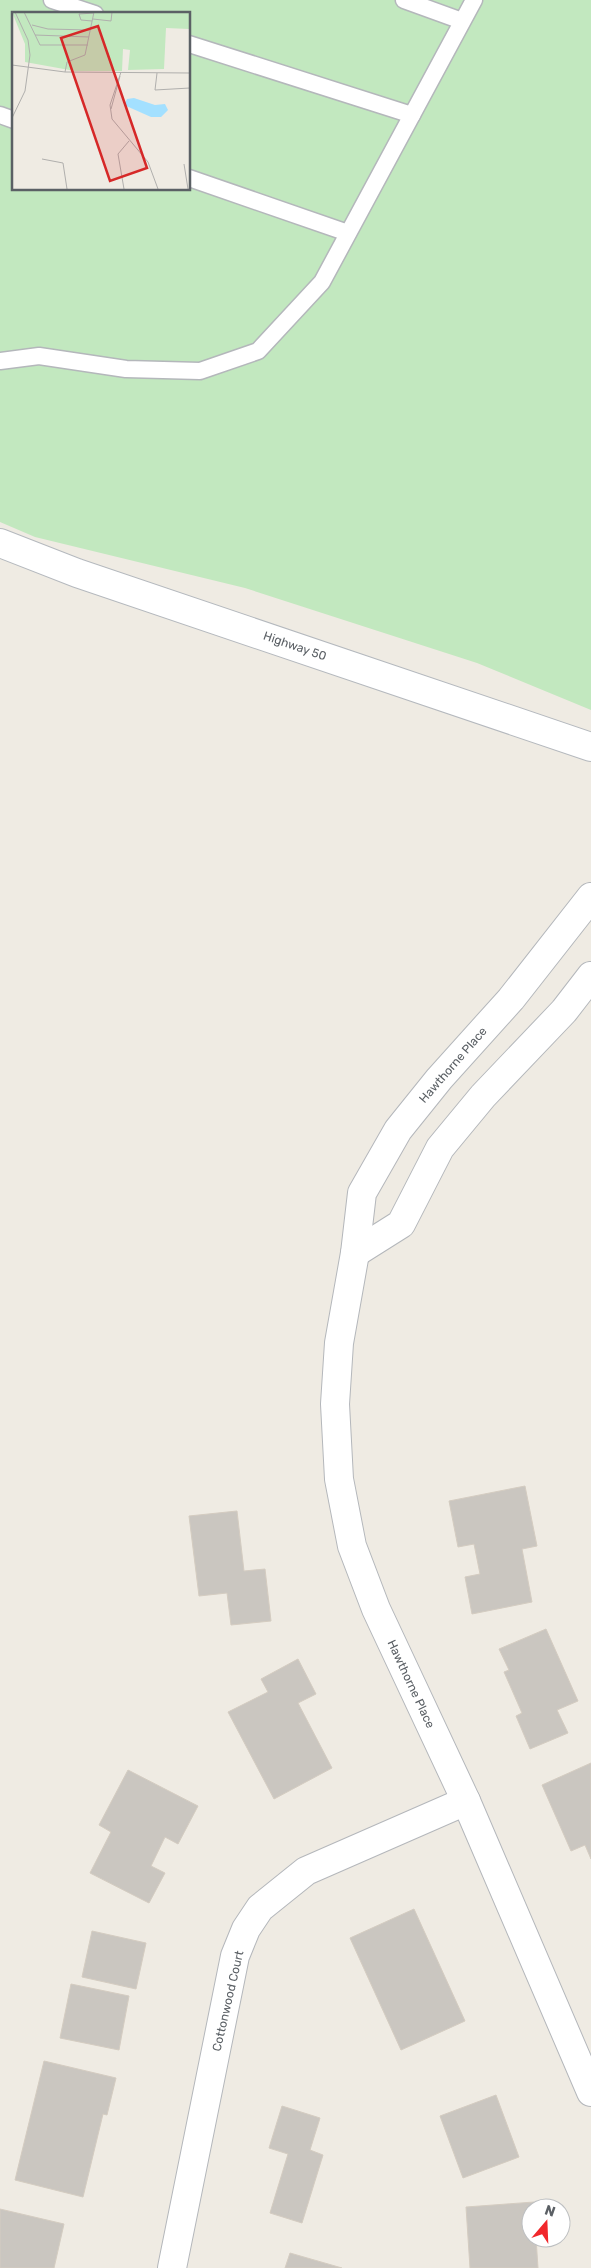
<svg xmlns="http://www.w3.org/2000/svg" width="591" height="2268" viewBox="0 0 591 2268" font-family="Rubik,sans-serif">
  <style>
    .green { fill: #c2e8bf; fill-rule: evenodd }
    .building { fill: #cac6c0; stroke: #d4ccc1 }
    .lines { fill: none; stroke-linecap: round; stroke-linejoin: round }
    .service-casing { stroke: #b4b7bb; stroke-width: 19 }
    .minor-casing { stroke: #b4b7bb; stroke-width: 30 }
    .secondary-casing { stroke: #b5b9be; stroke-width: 30 }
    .service { stroke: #fff; stroke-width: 16 }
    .minor { stroke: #fff; stroke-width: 28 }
    .secondary { stroke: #fff; stroke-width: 28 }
    .labels { text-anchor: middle; stroke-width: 4; stroke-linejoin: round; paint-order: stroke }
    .street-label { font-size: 12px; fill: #5b6065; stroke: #fff }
    .inset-road { fill: none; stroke: #b0afad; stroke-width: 1 }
    .view { fill: #d62828; fill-opacity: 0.15; stroke: #d62828; stroke-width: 2.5 }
    .inset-edge { fill: none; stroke: #5b6065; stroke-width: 2.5 }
  </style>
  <rect width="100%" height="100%" fill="#efebe3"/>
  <path class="green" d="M0,0H591V710L477,663L245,588L35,537L0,522ZM14,14H189V189H14Z"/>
  <g class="building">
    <path d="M525,1486L537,1546L522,1549L532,1602L472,1614L465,1577L480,1574L474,1544L458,1547L449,1501Z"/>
    <path d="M237,1511L244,1571L265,1569L271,1621L231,1625L227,1593L199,1596L189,1516Z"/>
    <path d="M546,1629L578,1701L557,1710L568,1733L530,1749L516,1716L522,1713L504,1672L509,1670L499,1649Z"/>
    <path d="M298,1659L316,1694L298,1703L332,1768L274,1799L228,1712L268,1692L261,1679Z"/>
    <path d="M591,1763V1859L585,1845L571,1851L542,1785Z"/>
    <path d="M128,1770L198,1806L178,1844L165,1837L151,1866L165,1873L149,1903L90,1873L111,1832L99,1825Z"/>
    <path d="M414,1909L465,2021L401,2050L350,1938Z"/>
    <path d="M92,1931L146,1943L136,1989L82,1977Z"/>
    <path d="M71,1984L129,1996L119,2050L60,2038Z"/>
    <path d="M44,2061L116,2078L107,2115L103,2114L83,2197L15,2180Z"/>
    <path d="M496,2095L519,2157L463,2178L440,2116Z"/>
    <path d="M282,2106L320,2118L310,2150L323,2155L302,2223L270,2213L288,2154L269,2148Z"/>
    <path d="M534,2202V2208H531V2238H536L538,2268H470L466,2207Z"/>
    <path d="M0,2209L64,2224L54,2268H0Z"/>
    <path d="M290,2253L342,2268H285Z"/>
  </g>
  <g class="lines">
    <defs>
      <g id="service">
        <path d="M52,0L95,14"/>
        <path d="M404,0L462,21"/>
        <path d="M189,44L412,115"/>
        <path d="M0,115L14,120"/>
        <path d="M189,178L348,233"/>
        <path d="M0,361L39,356L126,369L200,371L258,351L322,282L474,0"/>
      </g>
      <g id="minor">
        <path d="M591,897L511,999L439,1079L398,1130L362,1193L355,1253L339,1343L335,1404L339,1479L352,1546L376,1609L466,1801L591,2092"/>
        <path d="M355,1253L401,1224L440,1148L483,1096L564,1011L591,976"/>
        <path d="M172,2268L235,1956L246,1929L260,1908L306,1871L466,1801"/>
      </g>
      <path id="secondary" d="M0,543L77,573L591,747"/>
    </defs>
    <use href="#service" class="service-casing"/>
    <use href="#minor" class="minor-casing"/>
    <use href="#secondary" class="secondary-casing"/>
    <use href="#service" class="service"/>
    <use href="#minor" class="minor"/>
    <use href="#secondary" class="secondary"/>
  </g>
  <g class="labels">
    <g class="street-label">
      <text transform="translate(295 646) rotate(19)" y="4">Highway 50</text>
      <text transform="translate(453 1065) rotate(-49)" y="4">Hawthorne Place</text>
      <text transform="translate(411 1684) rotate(65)" y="4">Hawthorne Place</text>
      <text transform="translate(228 2001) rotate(-77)" y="4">Cottonwood Court</text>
    </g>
  </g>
  <g transform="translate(12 12)">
    <rect width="178" height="178" fill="#efebe3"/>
    <path d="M0,0H177V17L154,16L152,57L116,58L118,38L111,37L110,59H63L13,50V32Z" fill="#c2e8bf"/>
    <path d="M122,86L143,93L153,92L156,98L149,105H139L112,93L115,87Z" fill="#a3e0ff"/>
    <path class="inset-road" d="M12,0L28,33H76M81,7L99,9L100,0M80,9L69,8L67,2L82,1M20,13L36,17L78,18M23,23L77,25M0,53L53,60L178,61M53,60L55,50L73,43L82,0M109,60L98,93L100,107L136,150L146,177M145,61L143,78L178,76M99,97L108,64M0,106L13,79L18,43L16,28L3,0M30,147L51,151L55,177M172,152L176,177M112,177L106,142L117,129"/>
    <path class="view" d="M86,14L135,156L98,169L49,26Z"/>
    <rect width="178" height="178" class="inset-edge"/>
  </g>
  <g transform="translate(546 2223) rotate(19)"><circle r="24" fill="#ffffff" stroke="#bdbfc1"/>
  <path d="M0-4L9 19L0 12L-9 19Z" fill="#f1272b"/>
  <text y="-8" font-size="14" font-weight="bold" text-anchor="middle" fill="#5b6065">N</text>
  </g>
</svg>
